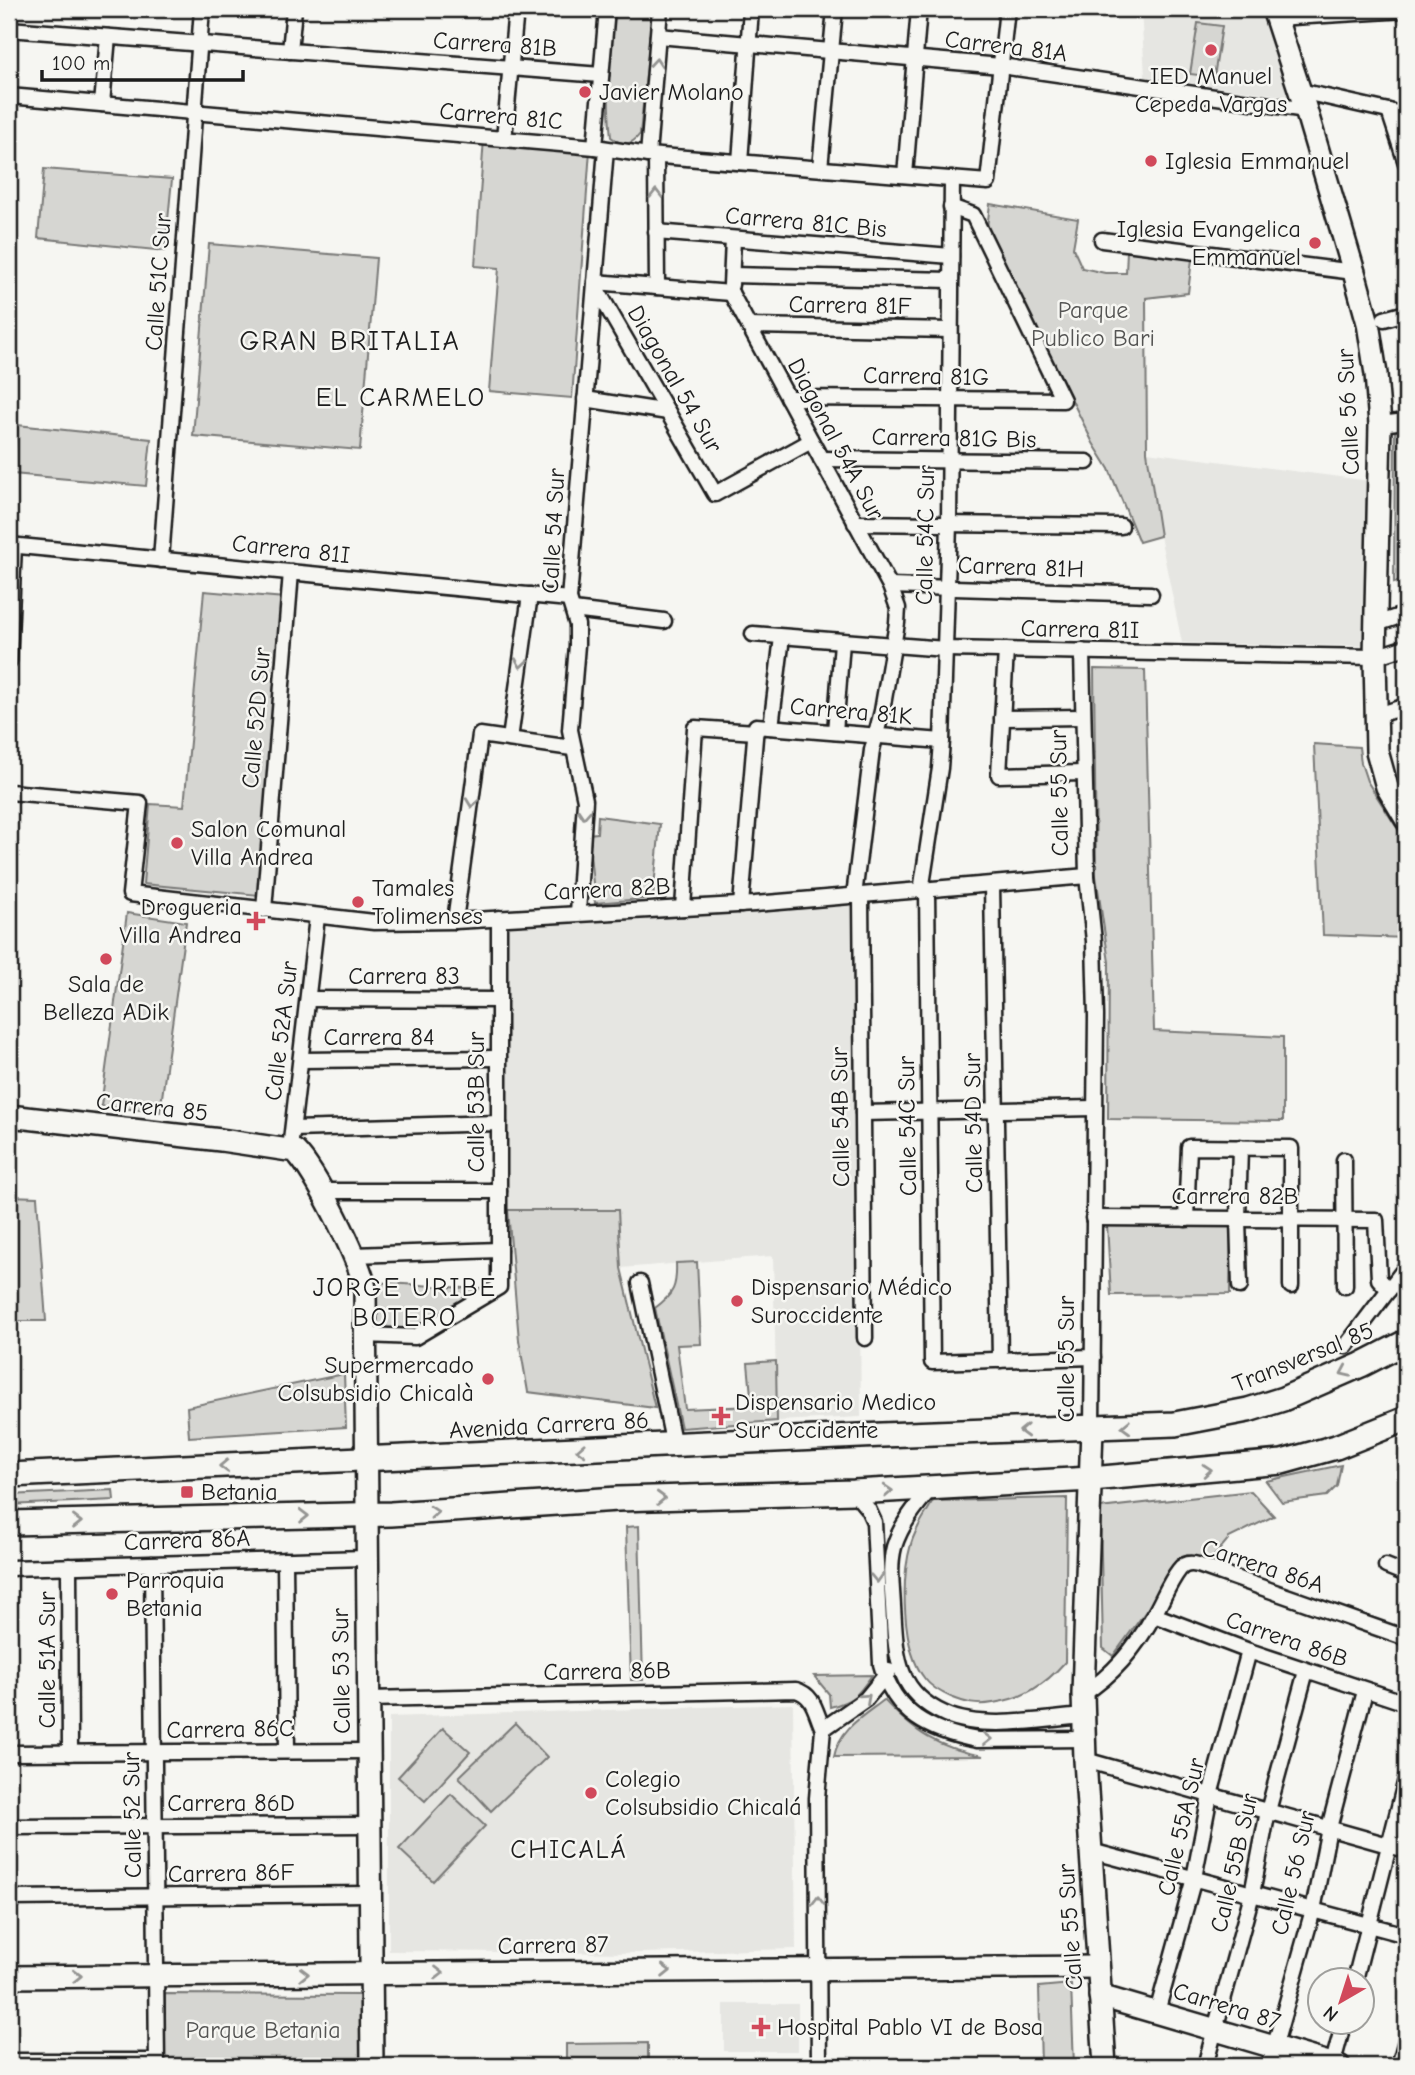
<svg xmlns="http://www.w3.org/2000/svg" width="1415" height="2075" viewBox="0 0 1415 2075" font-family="'Comic Neue',sans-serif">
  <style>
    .built { fill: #e6e6e2 }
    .green { fill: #d6d6d2; stroke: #797977; stroke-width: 2 }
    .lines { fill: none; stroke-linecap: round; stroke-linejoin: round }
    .street-casing { stroke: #1c1c1c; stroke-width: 19 }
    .secondary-casing { stroke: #1c1c1c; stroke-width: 26 }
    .primary-casing { stroke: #1c1c1c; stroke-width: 28 }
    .street { stroke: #f6f6f2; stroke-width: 14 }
    .secondary { stroke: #f6f6f2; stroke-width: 21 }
    .primary { stroke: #f6f6f2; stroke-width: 23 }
    .oneway { stroke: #949492 }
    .poi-dot { fill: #d1495b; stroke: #f6f6f2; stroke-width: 2.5 }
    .labels { text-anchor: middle; stroke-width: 5; stroke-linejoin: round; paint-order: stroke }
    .street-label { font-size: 24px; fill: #1c1c1c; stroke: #f6f6f2 }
    .poi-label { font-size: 24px; fill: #1c1c1c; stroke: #f6f6f2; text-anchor: start }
    .park-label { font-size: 24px; fill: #545453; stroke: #f6f6f2 }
    .neighbourhood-label { font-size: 26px; letter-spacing: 2px; fill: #1c1c1c; stroke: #f6f6f2 }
    .quarter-label { font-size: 28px; letter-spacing: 2px; fill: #1c1c1c; stroke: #f6f6f2 }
  </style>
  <rect width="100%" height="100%" fill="#f6f6f2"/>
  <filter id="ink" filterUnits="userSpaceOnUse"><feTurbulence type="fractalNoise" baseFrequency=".0143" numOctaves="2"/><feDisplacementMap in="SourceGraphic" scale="14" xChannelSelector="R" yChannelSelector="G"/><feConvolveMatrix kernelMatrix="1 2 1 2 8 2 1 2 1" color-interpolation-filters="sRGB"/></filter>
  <g filter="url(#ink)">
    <g class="built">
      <path d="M1141,9H1266L1290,97L1145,77Z"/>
      <path d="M1147,452L1371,481L1362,646L1182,643L1160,536Z"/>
      <path d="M856,905L861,1417L777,1421L773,1256L621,1268L618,1211L508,1210L507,925Z"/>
      <path d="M793,1704L796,1949L642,1953L389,1951V1717Z"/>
      <rect x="724" y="2004" width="74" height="47"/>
    </g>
    <g class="green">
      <path d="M614,9H653L640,134C631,146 623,146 611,137C606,94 610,52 614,9Z"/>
      <path d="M1198,23L1222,26L1214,77L1190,74Z"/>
      <path d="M484,138L590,150L572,398L489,391L499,268L475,266Z"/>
      <path d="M44,169L172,179L165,251L38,238Z"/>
      <path d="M990,204L1078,219L1073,248L1082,268L1105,273H1126L1127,250L1192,259L1188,293L1146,298L1147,452L1160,536L1139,542L1109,469L1093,443L987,228Z"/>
      <path d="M209,244L376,258L360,450L193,436Z"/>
      <path d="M17,425L151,439L146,486L13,474Z"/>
      <path d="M1406,428V579L1394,583L1395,429Z"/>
      <path d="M204,591L285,598L259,895L143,884L150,804L184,806Z"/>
      <path d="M1094,669L1145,670L1154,1031L1283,1037V1121L1108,1119L1109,962L1096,876Z"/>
      <path d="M1314,744L1359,747L1361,763L1367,781L1406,842V938L1323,935Z"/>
      <path d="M598,816L660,824L653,898L595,903L588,834L597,833Z"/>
      <path d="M127,913L186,922L160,1112L101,1106Z"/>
      <path d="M9,1196L37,1197L46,1321H9Z"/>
      <path d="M508,1210H618L621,1268L655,1408L528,1392L519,1340Z"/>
      <path d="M1107,1224H1231L1230,1294L1111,1295Z"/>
      <path d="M697,1262L701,1344L677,1345L685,1409L752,1406L748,1363L776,1361L777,1421L681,1428L655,1308C674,1294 677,1286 676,1263Z"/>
      <path d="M373,1282L480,1289L420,1326L403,1332L374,1330Z"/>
      <path d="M344,1374L346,1427L189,1437L187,1407Z"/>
      <path d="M1341,1465L1337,1486L1327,1496L1282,1502L1266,1481Z"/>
      <path d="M113,1490L114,1500L9,1505V1495Z"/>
      <path d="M1251,1491L1274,1516L1229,1538L1211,1560L1187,1555L1113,1656L1103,1648L1100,1508Z"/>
      <path d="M1067,1498L1065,1662C1045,1685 1023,1699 993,1703C977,1706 965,1703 951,1697C942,1693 931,1687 925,1679C901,1649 901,1579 911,1544C915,1529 926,1514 933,1501Z"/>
      <path d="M639,1526L643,1680H631L626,1527Z"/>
      <path d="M872,1675C858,1695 854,1701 830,1707L829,1694L814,1676Z"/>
      <path d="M884,1700C915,1733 938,1748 983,1756L834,1757C839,1729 863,1716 884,1700Z"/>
      <path d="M515,1723L547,1757L491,1811L459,1777Z"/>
      <path d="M443,1728L470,1752L425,1801L398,1777Z"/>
      <path d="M451,1794L485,1826L433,1881L399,1849Z"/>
      <path d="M1071,1984L1074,2066H1041L1039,1987Z"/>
      <path d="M165,1994L361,1995V2066H165Z"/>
      <path d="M648,2043V2066H566V2044Z"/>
    </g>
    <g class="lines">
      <defs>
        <g id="street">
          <path d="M1276,18L1406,10"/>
          <path d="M9,29L601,75"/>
          <path d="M658,36L1001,66L1306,110"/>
          <path d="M290,51L294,9"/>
          <path d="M1300,91L1406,115"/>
          <path d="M9,96L595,147L648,155L988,182L1007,9"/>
          <path d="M102,104L108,37"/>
          <path d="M1389,111L1406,163"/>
          <path d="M504,139L516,9"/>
          <path d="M595,147L607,9"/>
          <path d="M648,155L660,9"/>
          <path d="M656,156L657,287"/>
          <path d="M740,162L751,9"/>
          <path d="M820,168L835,9"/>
          <path d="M905,175L919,9"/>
          <path d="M656,232L951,256"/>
          <path d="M1102,240L1354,272"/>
          <path d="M732,275L951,280"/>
          <path d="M595,282L731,293"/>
          <path d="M731,285L733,239"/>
          <path d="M595,286L715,494L811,441"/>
          <path d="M731,293L890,586L898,608L897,623L882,711L872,750L854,896"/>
          <path d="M1384,319L1406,313"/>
          <path d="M749,326L950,330"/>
          <path d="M788,398L1063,400L973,215L951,207"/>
          <path d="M585,399L668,412"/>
          <path d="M1380,424L1406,421"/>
          <path d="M821,459L1087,462"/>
          <path d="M855,523L1121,526"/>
          <path d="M9,545L569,599"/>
          <path d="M161,560L202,9"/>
          <path d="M890,586L1151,594"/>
          <path d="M573,610L664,621"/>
          <path d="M1376,624L1406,614"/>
          <path d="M753,634L945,649L1375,657L1406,647"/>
          <path d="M1006,650L999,775L1084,773"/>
          <path d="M1082,651L1087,876L1094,941L1096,1016L1092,1428"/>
          <path d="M9,661L14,545"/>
          <path d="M1375,716L1406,706"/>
          <path d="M1002,718L1083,717"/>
          <path d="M771,727L782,637"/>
          <path d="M835,732L842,642"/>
          <path d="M510,739L530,595"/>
          <path d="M9,792L140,803L130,894L374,922L455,921L755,904L1087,876"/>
          <path d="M992,885L1000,1360"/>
          <path d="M927,890L932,1362L1093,1357"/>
          <path d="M921,891L940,768L942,741L949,524L952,179"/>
          <path d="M861,896L865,1338"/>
          <path d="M741,905L756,726L942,741"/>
          <path d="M683,908L695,728L756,732"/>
          <path d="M264,910L291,572"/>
          <path d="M578,913L585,800L570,730L577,645V625L569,599L606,149"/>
          <path d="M455,921L480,735L572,748"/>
          <path d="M308,999L499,1000"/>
          <path d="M301,1060L499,1058"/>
          <path d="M863,1113L1094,1108"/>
          <path d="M293,1129L499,1123"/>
          <path d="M290,1149L317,917"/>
          <path d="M1344,1160L1345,1286"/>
          <path d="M321,1191H499"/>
          <path d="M1093,1218L1376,1220L1379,1279L1389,1290"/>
          <path d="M1186,1219L1189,1147L1291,1148V1286"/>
          <path d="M354,1255L499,1250"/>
          <path d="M640,1283L674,1446"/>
          <path d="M1240,1286L1238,1219L1240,1147"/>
          <path d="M365,1335L415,1337L499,1287V918"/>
          <path d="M1346,1346L1406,1267"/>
          <path d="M931,1488C916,1506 901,1524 894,1547C889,1566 892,1587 893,1606C896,1654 895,1692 945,1714C983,1731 1043,1719 1084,1716"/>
          <path d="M854,1492L868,1509L874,1522L881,1664C894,1714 930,1731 977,1740L1085,1739"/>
          <path d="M285,1560L287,1751"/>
          <path d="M152,1564L157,2066"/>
          <path d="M69,1566L70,1753"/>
          <path d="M1386,1566L1406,1574"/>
          <path d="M9,1568L366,1558"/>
          <path d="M1154,1615L1249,1651L1406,1703"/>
          <path d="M1083,1694C1115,1674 1137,1646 1155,1613C1163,1599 1169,1583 1179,1570C1184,1563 1191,1563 1198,1565L1406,1638"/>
          <path d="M368,1699L796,1690C815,1696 815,1712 823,1729"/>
          <path d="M823,1729L866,1699L889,1671"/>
          <path d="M9,1753L368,1751"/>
          <path d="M1085,1760L1406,1850"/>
          <path d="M9,1827L369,1825"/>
          <path d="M1091,1851L1406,1935"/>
          <path d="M9,1898L370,1894"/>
          <path d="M1355,1980L1406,1779"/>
          <path d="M1157,2012L1194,1878L1210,1795L1249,1651"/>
          <path d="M9,2061H157"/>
          <path d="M819,2066L817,1798L823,1729"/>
          <path d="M1205,2066L1252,1894L1268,1811L1306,1671"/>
          <path d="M1269,2066L1313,1910L1329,1828L1365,1691"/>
          <path d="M1332,2066L1344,2022"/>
          <path d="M1399,2066L1406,2040"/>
        </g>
        <g id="secondary">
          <path d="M1273,9L1306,110L1354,272L1368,323L1376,374L1380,424L1375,657L1377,751L1387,787L1406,819"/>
          <path d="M9,1116L221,1140L295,1151C316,1172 359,1259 365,1288L372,2066"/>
          <path d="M1092,1428L1083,1694L1085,1760L1105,2066"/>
          <path d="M9,1977L1098,1967"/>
          <path d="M1100,1996L1339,2066"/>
        </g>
        <g id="primary">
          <path d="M9,1475L882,1435L1175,1424L1248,1410L1283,1399L1361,1365L1406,1342"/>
          <path d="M9,1523L391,1514L618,1499L854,1492L1091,1479L1282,1462L1336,1447L1406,1419"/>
        </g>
      </defs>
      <use href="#street" class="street-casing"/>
      <use href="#secondary" class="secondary-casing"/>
      <use href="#primary" class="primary-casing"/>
      <use href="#street" class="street"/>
      <use href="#secondary" class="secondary"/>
      <use href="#primary" class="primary"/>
    </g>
    <defs><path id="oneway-chevron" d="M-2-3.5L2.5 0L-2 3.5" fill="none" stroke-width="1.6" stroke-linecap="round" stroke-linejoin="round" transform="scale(1.75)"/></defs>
    <g class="oneway">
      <use href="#oneway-chevron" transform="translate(656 63) rotate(-85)"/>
      <use href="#oneway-chevron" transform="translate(656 194) rotate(-90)"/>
      <use href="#oneway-chevron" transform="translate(521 663) rotate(98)"/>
      <use href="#oneway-chevron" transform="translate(472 803) rotate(97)"/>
      <use href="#oneway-chevron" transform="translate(584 814) rotate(94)"/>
      <use href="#oneway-chevron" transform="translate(1345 1372) rotate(156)"/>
      <use href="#oneway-chevron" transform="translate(1126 1427) rotate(178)"/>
      <use href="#oneway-chevron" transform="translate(1024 1431) rotate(178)"/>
      <use href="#oneway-chevron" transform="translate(581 1450) rotate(177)"/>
      <use href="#oneway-chevron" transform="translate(224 1466) rotate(178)"/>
      <use href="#oneway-chevron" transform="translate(1207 1470) rotate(-5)"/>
      <use href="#oneway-chevron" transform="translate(888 1491) rotate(-3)"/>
      <use href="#oneway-chevron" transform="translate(661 1498) rotate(-2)"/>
      <use href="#oneway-chevron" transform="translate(434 1512) rotate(-4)"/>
      <use href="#oneway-chevron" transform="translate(304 1516) rotate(-1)"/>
      <use href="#oneway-chevron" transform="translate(77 1522) rotate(-1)"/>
      <use href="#oneway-chevron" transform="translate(877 1578) rotate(88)"/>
      <use href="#oneway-chevron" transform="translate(866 1698) rotate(-42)"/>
      <use href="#oneway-chevron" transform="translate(987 1739)"/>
      <use href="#oneway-chevron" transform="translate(818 1901) rotate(-90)"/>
      <use href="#oneway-chevron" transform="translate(666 1971) rotate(-1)"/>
      <use href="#oneway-chevron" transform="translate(439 1973)"/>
      <use href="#oneway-chevron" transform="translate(304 1974) rotate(-1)"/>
      <use href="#oneway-chevron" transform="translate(77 1976) rotate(-1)"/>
    </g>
  </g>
  <g class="poi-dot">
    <circle cx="1211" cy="50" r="7"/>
    <circle cx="585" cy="92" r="7"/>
    <circle cx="1151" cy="161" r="7"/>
    <circle cx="1315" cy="243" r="7"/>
    <circle cx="177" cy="843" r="7"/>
    <circle cx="358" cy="902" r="7"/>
    <path d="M252.5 910.5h7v7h7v7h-7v7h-7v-7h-7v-7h7z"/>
    <circle cx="106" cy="959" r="7"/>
    <circle cx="737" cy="1301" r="7"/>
    <circle cx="488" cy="1379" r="7"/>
    <path d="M717.5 1405.5h7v7h7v7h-7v7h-7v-7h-7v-7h7z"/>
    <rect x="180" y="1485" width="14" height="14" rx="3.5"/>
    <circle cx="112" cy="1594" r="7"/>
    <circle cx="591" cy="1793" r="7"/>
    <path d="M757.5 2016.5h7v7h7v7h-7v7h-7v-7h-7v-7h7z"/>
  </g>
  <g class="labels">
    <g class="street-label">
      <text transform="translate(495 44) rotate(4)" y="8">Carrera 81B</text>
      <text transform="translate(1006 46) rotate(7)" y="8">Carrera 81A</text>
      <text transform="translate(501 116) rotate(5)" y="8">Carrera 81C</text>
      <text transform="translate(806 222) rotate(5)" y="8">Carrera 81C Bis</text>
      <text transform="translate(158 282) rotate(-86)" y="8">Calle 51C Sur</text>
      <text transform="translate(850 305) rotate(1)" y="8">Carrera 81F</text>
      <text transform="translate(926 376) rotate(1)" y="8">Carrera 81G</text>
      <text transform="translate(675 379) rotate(60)" y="8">Diagonal 54 Sur</text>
      <text transform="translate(1348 412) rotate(-93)" y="8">Calle 56 Sur</text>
      <text transform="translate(954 438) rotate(1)" y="8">Carrera 81G Bis</text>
      <text transform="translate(836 439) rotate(62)" y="8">Diagonal 54A Sur</text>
      <text transform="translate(553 531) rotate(-87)" y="8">Calle 54 Sur</text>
      <text transform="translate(925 535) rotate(-89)" y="8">Calle 54C Sur</text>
      <text transform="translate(291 549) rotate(6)" y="8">Carrera 81I</text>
      <text transform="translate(1021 567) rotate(2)" y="8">Carrera 81H</text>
      <text transform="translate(1080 629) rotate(1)" y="8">Carrera 81I</text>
      <text transform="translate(851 711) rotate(5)" y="8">Carrera 81K</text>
      <text transform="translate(256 718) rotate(-85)" y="8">Calle 52D Sur</text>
      <text transform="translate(1059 793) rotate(-91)" y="8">Calle 55 Sur</text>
      <text transform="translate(607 889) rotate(-3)" y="8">Carrera 82B</text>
      <text x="404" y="984">Carrera 83</text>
      <text transform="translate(281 1031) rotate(-83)" y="8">Calle 52A Sur</text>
      <text x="379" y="1045">Carrera 84</text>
      <text transform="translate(476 1102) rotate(-90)" y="8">Calle 53B Sur</text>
      <text transform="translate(152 1107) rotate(6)" y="8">Carrera 85</text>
      <text transform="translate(840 1117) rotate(-91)" y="8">Calle 54B Sur</text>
      <text transform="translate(973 1123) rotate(-91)" y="8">Calle 54D Sur</text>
      <text transform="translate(907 1126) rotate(-91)" y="8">Calle 54C Sur</text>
      <text x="1235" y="1204">Carrera 82B</text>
      <text transform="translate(1303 1357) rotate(-22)" y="8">Transversal 85</text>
      <text transform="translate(1066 1359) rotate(-90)" y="8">Calle 55 Sur</text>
      <text transform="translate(549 1425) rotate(-3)" y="8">Avenida Carrera 86</text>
      <text transform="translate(187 1540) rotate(-2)" y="8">Carrera 86A</text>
      <text transform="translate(1263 1566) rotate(18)" y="8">Carrera 86A</text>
      <text transform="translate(1287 1639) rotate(19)" y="8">Carrera 86B</text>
      <text transform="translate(47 1660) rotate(-90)" y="8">Calle 51A Sur</text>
      <text transform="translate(341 1671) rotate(-91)" y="8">Calle 53 Sur</text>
      <text transform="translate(607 1671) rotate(-1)" y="8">Carrera 86B</text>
      <text transform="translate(230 1729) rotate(-1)" y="8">Carrera 86C</text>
      <text x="231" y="1811">Carrera 86D</text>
      <text transform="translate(132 1815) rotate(-91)" y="8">Calle 52 Sur</text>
      <text transform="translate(1181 1827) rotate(-77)" y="8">Calle 55A Sur</text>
      <text transform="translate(1234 1863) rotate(-77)" y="8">Calle 55B Sur</text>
      <text transform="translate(231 1873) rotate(-1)" y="8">Carrera 86F</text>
      <text transform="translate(1293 1873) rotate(-77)" y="8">Calle 56 Sur</text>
      <text transform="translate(1070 1927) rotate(-94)" y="8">Calle 55 Sur</text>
      <text transform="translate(553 1945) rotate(-1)" y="8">Carrera 87</text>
      <text transform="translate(1227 2006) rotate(17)" y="8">Carrera 87</text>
    </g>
    <g class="poi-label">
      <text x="1211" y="84" text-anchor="middle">IED Manuel<tspan x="1211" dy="28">Cepeda Vargas</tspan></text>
      <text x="599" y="100">Javier Molano</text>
      <text x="1165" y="169">Iglesia Emmanuel</text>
      <text x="1301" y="237" text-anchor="end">Iglesia Evangelica<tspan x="1301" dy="28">Emmanuel</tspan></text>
      <text x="191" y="837">Salon Comunal<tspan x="191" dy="28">Villa Andrea</tspan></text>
      <text x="372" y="896">Tamales<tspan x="372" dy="28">Tolimenses</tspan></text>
      <text x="242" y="915" text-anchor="end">Drogueria<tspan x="242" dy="28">Villa Andrea</tspan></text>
      <text x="106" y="992" text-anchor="middle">Sala de<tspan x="106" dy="28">Belleza ADik</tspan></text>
      <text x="751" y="1295">Dispensario Médico<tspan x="751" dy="28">Suroccidente</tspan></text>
      <text x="474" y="1373" text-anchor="end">Supermercado<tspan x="474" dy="28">Colsubsidio Chicalà</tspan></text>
      <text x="735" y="1410">Dispensario Medico<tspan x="735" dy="28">Sur Occidente</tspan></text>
      <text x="201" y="1500">Betania</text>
      <text x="126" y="1588">Parroquia<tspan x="126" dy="28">Betania</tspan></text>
      <text x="605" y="1787">Colegio<tspan x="605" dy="28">Colsubsidio Chicalá</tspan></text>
      <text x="777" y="2035">Hospital Pablo VI de Bosa</text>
    </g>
    <g class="park-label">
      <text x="1093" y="318">Parque<tspan x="1093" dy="28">Publico Bari</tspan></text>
      <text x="263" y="2038">Parque Betania</text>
    </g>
    <g class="neighbourhood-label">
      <text x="401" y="406">EL CARMELO</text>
      <text x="405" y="1296">JORGE URIBE<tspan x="405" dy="30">BOTERO</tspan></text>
      <text x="569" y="1858">CHICALÁ</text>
    </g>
    <g class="quarter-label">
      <text x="350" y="350">GRAN BRITALIA</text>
    </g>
  </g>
  <rect width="1415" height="2075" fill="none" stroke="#f6f6f2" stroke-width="35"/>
  <rect x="18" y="18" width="1380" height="2040" fill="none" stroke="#1c1c1c" stroke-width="2.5" filter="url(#ink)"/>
  <g transform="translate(1341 2001) rotate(219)"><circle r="33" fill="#f6f6f2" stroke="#9f9f9c" stroke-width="2"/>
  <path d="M0-5L12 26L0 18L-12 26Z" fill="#d1495b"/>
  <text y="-10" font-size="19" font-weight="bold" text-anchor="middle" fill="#1c1c1c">N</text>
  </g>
  <path d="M42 70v10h201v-10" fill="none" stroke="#1c1c1c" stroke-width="3.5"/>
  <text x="52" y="70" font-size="21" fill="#1c1c1c" stroke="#f6f6f2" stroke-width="5" paint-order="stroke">100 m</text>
</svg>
